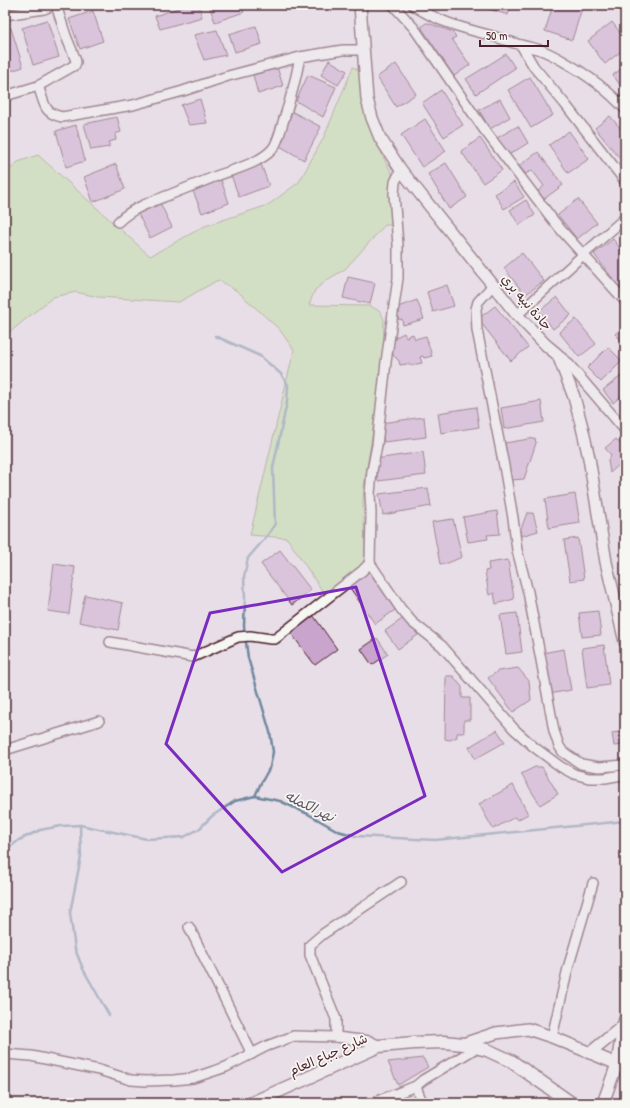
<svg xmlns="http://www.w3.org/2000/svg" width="630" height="1108" viewBox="0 0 630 1108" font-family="'Patrick Hand','Playpen Sans Arabic',sans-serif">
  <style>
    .green { fill: #badf9a; stroke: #827f62 }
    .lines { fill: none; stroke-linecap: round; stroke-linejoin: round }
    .stream { stroke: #70879e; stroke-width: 2.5 }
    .building { fill: #c9a5cd; stroke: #4a1f2b }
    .minor-casing { stroke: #4a1f2b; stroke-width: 12 }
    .tertiary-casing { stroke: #4a1f2b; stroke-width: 14 }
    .secondary-casing { stroke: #4a1f2b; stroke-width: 15 }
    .minor { stroke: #f6f6f2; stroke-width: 9 }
    .tertiary { stroke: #f6f6f2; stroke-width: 11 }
    .secondary { stroke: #f6f6f2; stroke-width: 12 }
    .marked { fill: none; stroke: #7b2cbf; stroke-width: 3; stroke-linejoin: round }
    .labels { text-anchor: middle; stroke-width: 3.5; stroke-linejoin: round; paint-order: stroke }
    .street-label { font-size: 13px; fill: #4a1f2b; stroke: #f6f6f2 }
    .water-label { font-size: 14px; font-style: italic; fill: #5d5365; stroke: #f6f6f2 }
  </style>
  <rect width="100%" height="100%" fill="#e8dee7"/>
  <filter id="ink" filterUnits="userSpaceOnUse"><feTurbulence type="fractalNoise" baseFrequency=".025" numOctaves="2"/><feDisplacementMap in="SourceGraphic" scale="8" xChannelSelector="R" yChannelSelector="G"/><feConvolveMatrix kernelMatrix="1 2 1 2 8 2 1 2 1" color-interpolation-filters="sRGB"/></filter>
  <g filter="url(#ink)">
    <path class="green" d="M353,67L360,71L370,127L386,163L392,173V225H385L345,269L327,280L315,290L309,305L370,306L380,311L384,319L383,367L364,486L363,500L365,547L364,559L361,566L325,595L287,538L250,535L294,350L279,329L237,291L218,280L179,302L98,297L76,292L53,297L5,336V174L18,162L38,155L150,256L205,226L268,205L299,182L324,137Z"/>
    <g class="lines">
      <g class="stream">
        <path d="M215,336L260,356L281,374L288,385L287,402L273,468L275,524L267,536L248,558L244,577L245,599L244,626L248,658L270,732L273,752L270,767L261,783L255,796"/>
        <path d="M80,825L81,857L70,913L75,949L83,969L109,1015"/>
        <path d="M5,851L19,840L40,830L61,826L80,825L147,839L184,837L199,829L212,816L235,801L255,796L280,801L308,814L338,831L356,836L435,840L625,821"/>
      </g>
    </g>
    <g class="building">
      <path d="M187,5H199L202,17L160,29L155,16Z"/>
      <path d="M209,5H241L244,12L215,22Z"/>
      <path d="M487,5H511L508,15L486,8Z"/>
      <path d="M553,5H583L572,40L545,31Z"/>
      <path d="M93,11L103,41L80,49L69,19Z"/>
      <path d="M47,20L59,57L33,65L22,28Z"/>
      <path d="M612,22L625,39V48L605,64L588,41Z"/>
      <path d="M426,23H428L453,32L456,37L452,39L470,65L454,76L423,30L422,28V26Z"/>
      <path d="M256,26L262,44L235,52L229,34Z"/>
      <path d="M11,28L23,67L5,73V29Z"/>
      <path d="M217,30L226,55L204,60L194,35Z"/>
      <path d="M506,54L515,68L476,94L466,79Z"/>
      <path d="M329,60L347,71L338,85L321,75Z"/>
      <path d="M396,64L416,94L396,107L377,77Z"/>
      <path d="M625,66V92L613,75Z"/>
      <path d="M277,67L283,86L258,94L253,75Z"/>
      <path d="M308,75L336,87L323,117L296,101Z"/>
      <path d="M530,77L553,115L531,128L508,90Z"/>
      <path d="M441,90L463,125L444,137L422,103Z"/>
      <path d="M200,99L207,123L189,125L181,105Z"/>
      <path d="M500,99L510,117L490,129L479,110Z"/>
      <path d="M291,111L321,127L304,160L278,145Z"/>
      <path d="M610,116L625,134V157L621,160L595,128Z"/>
      <path d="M117,117L121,132L115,134L116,140L109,142V147L91,150L84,124Z"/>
      <path d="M425,119L446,151L422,167L401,135Z"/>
      <path d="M76,125L85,161L66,167L56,131Z"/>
      <path d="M518,126L528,143L507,156L497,138Z"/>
      <path d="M569,131L589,159L568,173L549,145Z"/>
      <path d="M480,138L502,170L483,183L461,151Z"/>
      <path d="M538,152L563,185L544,199L538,191L544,186L532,170L526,174L519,166Z"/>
      <path d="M446,163L467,197L449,209L428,174Z"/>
      <path d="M116,164L125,189L93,202L84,177Z"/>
      <path d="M261,164L269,186L239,197L231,175Z"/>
      <path d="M221,180L229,203L202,213L193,191Z"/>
      <path d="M514,182L524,197L504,209L495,194Z"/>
      <path d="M578,199L597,223L577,239L558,215Z"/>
      <path d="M526,200L535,215L519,225L510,210Z"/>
      <path d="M160,203L172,227L150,238L138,214Z"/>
      <path d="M613,239L625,255V295L594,254Z"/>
      <path d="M522,253L544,281L525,295L504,268Z"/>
      <path d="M348,277L375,283L370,304L343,298Z"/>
      <path d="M447,285L454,306L433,312L427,292Z"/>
      <path d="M557,297L571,315L553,329L539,311Z"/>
      <path d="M417,300L424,319L403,325L402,319L399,320L397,314L400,313L398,307Z"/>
      <path d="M495,306L528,347L511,361L478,319Z"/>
      <path d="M576,319L596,344L579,357L559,332Z"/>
      <path d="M625,326V344L615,334Z"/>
      <path d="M404,333L406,337L413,334L415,339L426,336L432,356L424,358L423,356L420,357L422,363L411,365L407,364L400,365L399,361L393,355L392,351V347L396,337Z"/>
      <path d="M608,347L622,361L601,382L587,368Z"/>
      <path d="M625,373V393L613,403L603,390Z"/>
      <path d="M541,401L544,422L504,429L501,408Z"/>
      <path d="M476,407L479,427L441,433L438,413Z"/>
      <path d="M625,407V416L621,411Z"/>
      <path d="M424,417L426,437L384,442L381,423Z"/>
      <path d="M535,438L536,443L524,479L511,480L505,443Z"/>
      <path d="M616,439L625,449V459L610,473L608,460L611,455L605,448Z"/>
      <path d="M423,452L426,475L378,481L375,459Z"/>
      <path d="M428,488L431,506L383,515L379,494Z"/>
      <path d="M575,494L580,523L549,528L545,499Z"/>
      <path d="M497,511L500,534L487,535L488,539L468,542L463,517Z"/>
      <path d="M527,513H533L538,531L521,536L520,531Z"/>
      <path d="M453,519L462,557L448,563L440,564L432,522Z"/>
      <path d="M578,538L584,579L570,581L564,540Z"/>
      <path d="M280,550L311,590L292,605L261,564Z"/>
      <path d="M508,560L514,599L496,604L494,593L489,595L485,571L489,570L488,563Z"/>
      <path d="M54,564L75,567L69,614L48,611Z"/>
      <path d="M369,571L395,610L375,624L348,585Z"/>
      <path d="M85,595L123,603L118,630L79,622Z"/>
      <path d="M598,611L601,635L582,637L579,613Z"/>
      <path d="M517,613L522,652L506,654L500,615Z"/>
      <path d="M313,615L337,649L315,665L290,632Z"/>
      <path d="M405,617L418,635L398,649L385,631Z"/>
      <path d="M377,638L388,654L372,665L361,649Z"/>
      <path d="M604,645L609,685L587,688L582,648Z"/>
      <path d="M564,649L571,690L549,694L542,653Z"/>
      <path d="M518,668L529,681L531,700L513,712L488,678L498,671Z"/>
      <path d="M446,676H453L462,687V698H470V720H464V733H457V737L450,740L445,739Z"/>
      <path d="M497,730L505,742L475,759L469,747Z"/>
      <path d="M625,731V745L614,746L612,733Z"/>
      <path d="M535,767H542L558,794L540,805L521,774Z"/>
      <path d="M513,785L528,814L517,820L515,817L493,829L479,804Z"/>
      <path d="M423,1058L428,1067L398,1085L388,1062Z"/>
    </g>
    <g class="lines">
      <defs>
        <g id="minor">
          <path d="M393,5L414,28L483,128L550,216L562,231L625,301"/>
          <path d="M413,5C436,21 462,28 489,35C499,38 510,42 521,45C528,47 534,48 541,50C549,53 556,57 563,61C586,74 607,89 625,109"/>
          <path d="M5,15L44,9L54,5"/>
          <path d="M521,45L534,67L565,104L625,181"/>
          <path d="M38,86C45,102 42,113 62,117L133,105L183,91L228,76L300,57L343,50H363"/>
          <path d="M5,96L38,86L75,65L76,62L75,58L66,36L56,5"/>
          <path d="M118,222C132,208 151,202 169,195C184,189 199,183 214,177C231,170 263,163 274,147C279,139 281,128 284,119C291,98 296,78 300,57"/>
          <path d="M493,285L478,302L476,309L477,330L504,466L513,518L517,550L528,592L541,660L554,731L559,746L563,752L581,764L599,767L625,765"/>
          <path d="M517,315L583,255L625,218"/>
          <path d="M558,355L566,361L625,430"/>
          <path d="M370,563L401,609L412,622L442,646L514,729L534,747L561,767L574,774L589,778H605L622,775L625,773"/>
          <path d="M110,642L193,657L238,637L250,636L271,639H275L279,636L362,571L370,563L371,513L370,494L372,471L377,445L386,362L398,278V245L394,194L395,182L401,170"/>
          <path d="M5,750L99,721"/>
          <path d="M189,927L252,1054"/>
          <path d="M336,1037V1019L310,955V945L323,934L401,882"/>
          <path d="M552,1037L568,968L593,883"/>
          <path d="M5,1054L31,1056L99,1070L131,1080L146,1081L174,1080L193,1078L226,1067L267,1046L294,1036L336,1037L370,1041L379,1046"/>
          <path d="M617,1064L625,1070"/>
          <path d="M372,1103L416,1086"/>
          <path d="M423,1103L419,1095L416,1086L423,1080L476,1048"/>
        </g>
        <g id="tertiary">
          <path d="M360,5L367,99L372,118L380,138L401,170L517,315L546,345L558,355L574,397L582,427L589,458L606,562L625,642"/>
          <path d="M463,1044L496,1033L528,1029L552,1037L617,1064"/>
          <path d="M590,1053L623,1026"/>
          <path d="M603,1103L617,1064L623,1026L625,1019"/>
        </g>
        <path id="secondary" d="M252,1103L379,1046L414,1043L444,1042L463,1044L487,1050L511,1061L571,1103"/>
      </defs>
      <use href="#minor" class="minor-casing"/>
      <use href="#tertiary" class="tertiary-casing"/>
      <use href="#secondary" class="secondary-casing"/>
      <use href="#minor" class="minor"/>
      <use href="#tertiary" class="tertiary"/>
      <use href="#secondary" class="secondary"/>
    </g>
  </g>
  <path d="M0 0H630V1108H0ZM356,587L425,796L282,872L166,744L210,613Z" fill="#e8dee7" fill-opacity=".55" fill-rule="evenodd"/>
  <path class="marked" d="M356,587L425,796L282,872L166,744L210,613Z"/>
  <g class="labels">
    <g class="street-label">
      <text transform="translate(527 302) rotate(49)" y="5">جادة نبيه بري</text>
      <text transform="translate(328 1054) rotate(-24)" y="5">شارع جباع العام</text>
    </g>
    <g class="water-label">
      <text transform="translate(310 806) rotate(26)" y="5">نهر الكمله</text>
    </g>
  </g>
  <rect width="630" height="1108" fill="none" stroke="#f6f6f2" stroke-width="20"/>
  <rect x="10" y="10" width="610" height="1088" fill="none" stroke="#4a1f2b" stroke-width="1.5" filter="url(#ink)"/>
  <path d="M480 40v6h68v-6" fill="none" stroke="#4a1f2b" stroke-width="2"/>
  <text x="486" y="40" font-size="12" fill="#4a1f2b" stroke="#f6f6f2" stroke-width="3" paint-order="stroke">50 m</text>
</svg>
